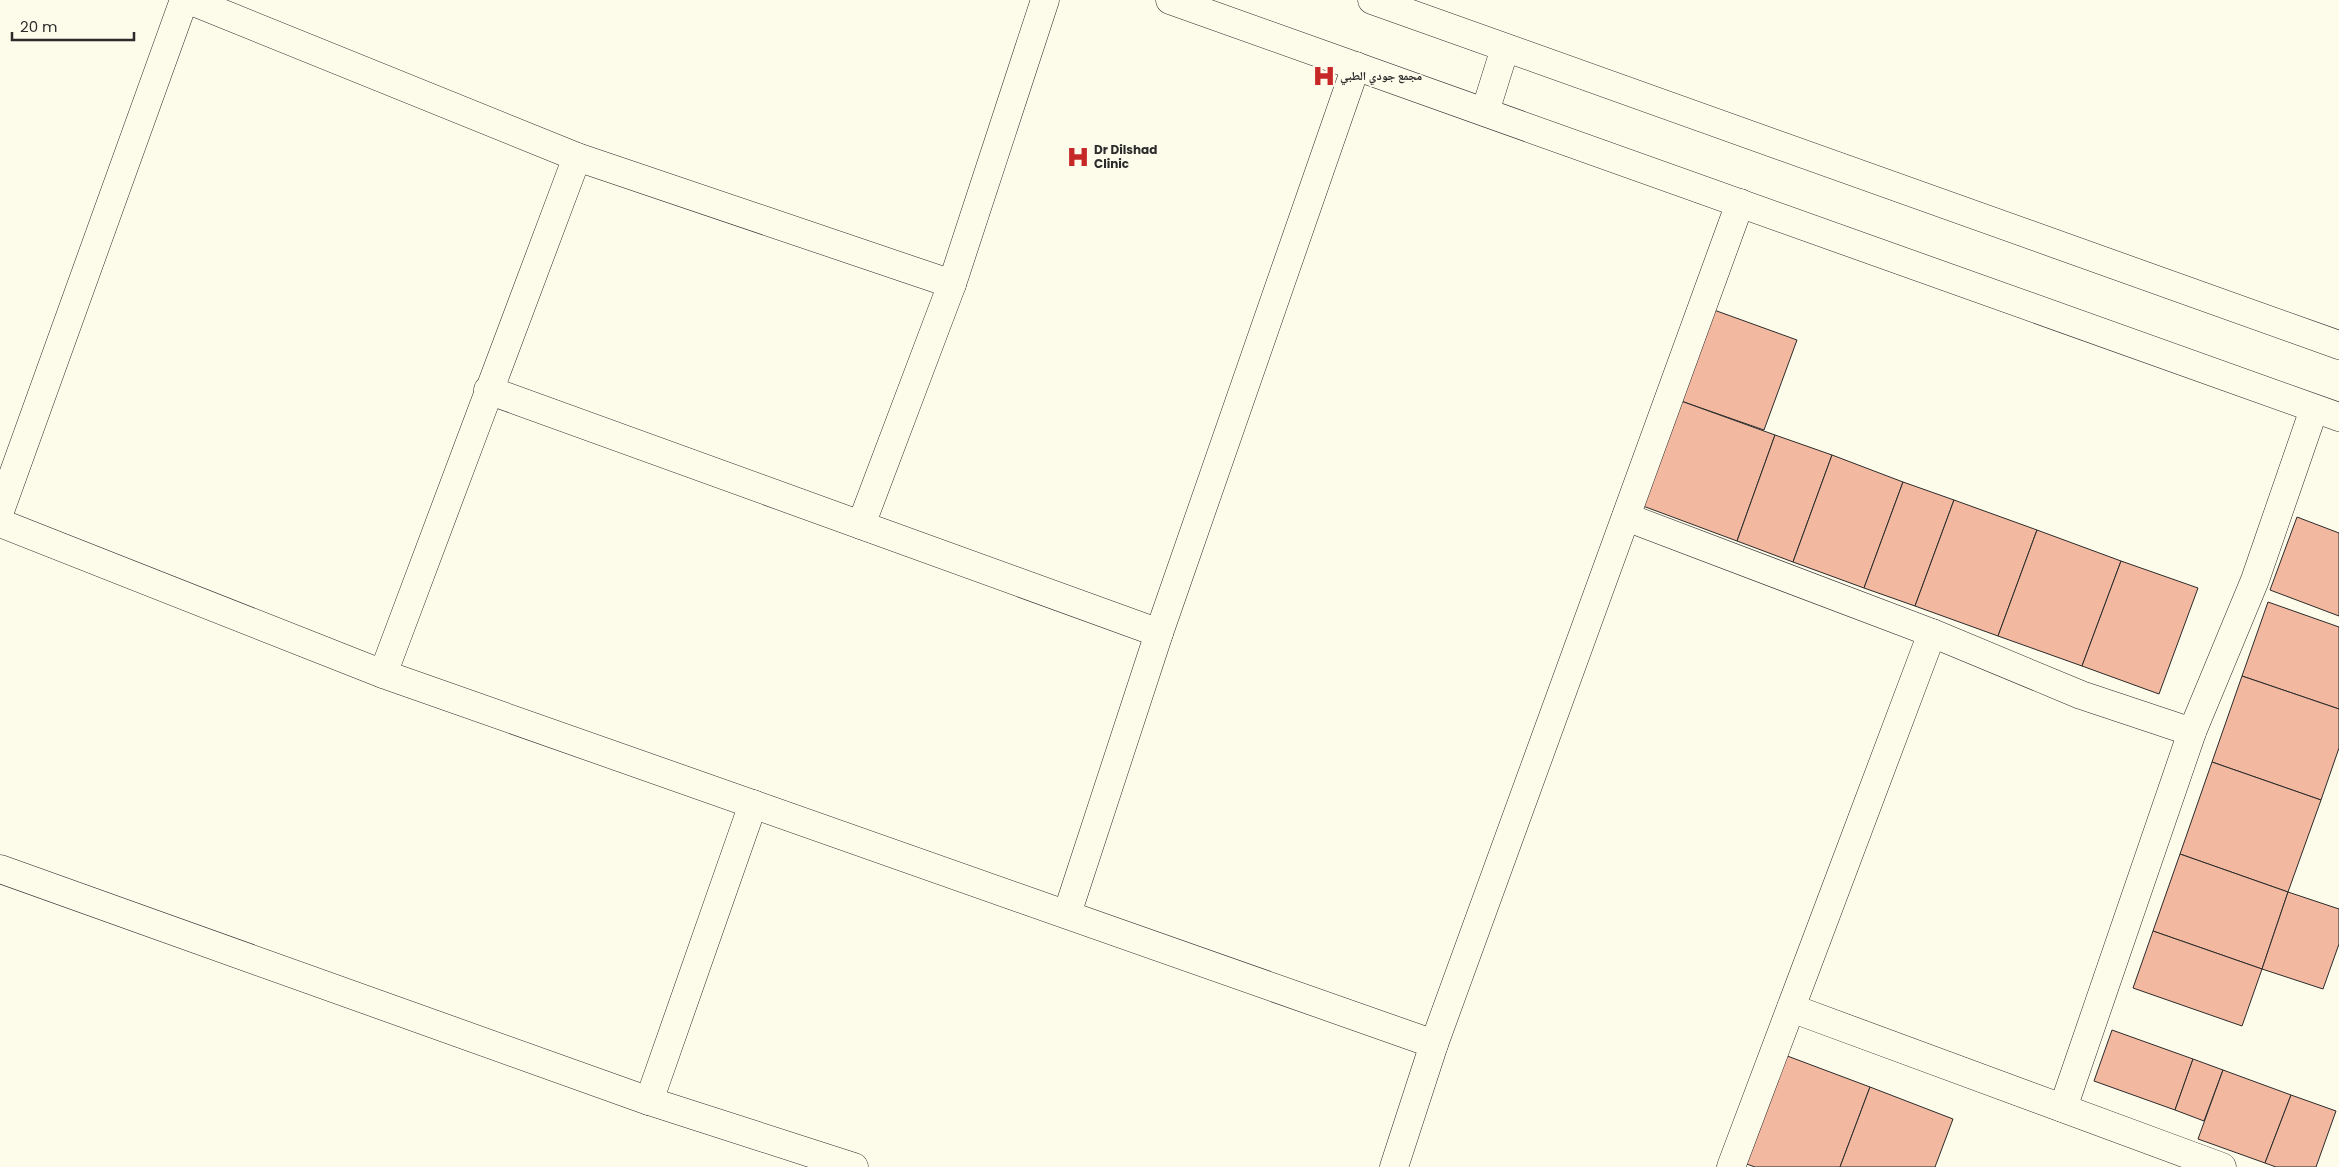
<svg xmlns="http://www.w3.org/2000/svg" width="2339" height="1167" viewBox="0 0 2339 1167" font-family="Poppins,'Noto Naskh Arabic',sans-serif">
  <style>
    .building { fill: #f2b8a0; stroke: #2b2b2b }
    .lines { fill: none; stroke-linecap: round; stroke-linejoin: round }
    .street-casing { stroke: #2b2b2b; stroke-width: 29 }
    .secondary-casing { stroke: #2b2b2b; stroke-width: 29 }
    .street { stroke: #fdfbea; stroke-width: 28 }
    .secondary { stroke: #fdfbea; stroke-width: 28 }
    .labels { text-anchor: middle; stroke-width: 4; stroke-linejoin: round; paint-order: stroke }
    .poi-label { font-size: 12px; font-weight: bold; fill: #2b2b2b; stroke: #fdfbea; text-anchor: start }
  </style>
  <rect width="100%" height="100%" fill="#fdfbea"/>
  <g class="building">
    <path d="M1714,310L1797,340L1764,430L1681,401Z"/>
    <path d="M1681,401L1775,435L1737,541L1643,506Z"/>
    <path d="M1775,435L1832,455L1793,562L1737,541Z"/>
    <path d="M1832,455L1903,482L1864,588L1793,562Z"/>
    <path d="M1903,482L1954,500L1915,606L1864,588Z"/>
    <path d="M1954,500L2037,530L1998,636L1915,606Z"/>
    <path d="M2297,517L2339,533V616L2270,590Z"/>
    <path d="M2037,530L2121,561L2082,666L1998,636Z"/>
    <path d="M2121,561L2198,588L2159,694L2082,666Z"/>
    <path d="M2268,602L2339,627V709L2242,676Z"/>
    <path d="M2242,676L2339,709V748L2321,800L2212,762Z"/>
    <path d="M2212,762L2321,800L2288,892L2180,854Z"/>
    <path d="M2180,854L2288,892L2262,969L2153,931Z"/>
    <path d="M2288,892L2339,909V944L2323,989L2262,969Z"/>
    <path d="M2153,931L2262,969L2242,1026L2133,988Z"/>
    <path d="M2112,1030L2193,1059L2175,1110L2094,1081Z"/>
    <path d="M1782,1054L1870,1087L1840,1167H1755L1741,1162Z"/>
    <path d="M2193,1059L2223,1070L2204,1121L2175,1110Z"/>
    <path d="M2223,1070L2291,1095L2265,1163L2198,1139Z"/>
    <path d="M1870,1087L1953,1119L1935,1167H1840Z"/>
    <path d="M2291,1095L2336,1111L2316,1167H2276L2265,1163Z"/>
  </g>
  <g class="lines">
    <defs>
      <g id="street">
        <path d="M189,0L577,157L952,284"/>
        <path d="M488,390L1159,633"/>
        <path d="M0,511L184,0"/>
        <path d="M1626,517L1932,633L2081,695L2192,732L2255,580L2314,409"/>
        <path d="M0,523L383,674L1434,1044"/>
        <path d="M861,525L952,284L1045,0"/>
        <path d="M383,674L577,157"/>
        <path d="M0,869L649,1101L854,1167"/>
        <path d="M1067,914L1159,633L1356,66"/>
        <path d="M1791,1008L2222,1167"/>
        <path d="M649,1101L753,804"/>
        <path d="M2063,1108L2192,732"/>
        <path d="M1394,1167L1434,1044L1740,203"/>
        <path d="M1731,1167L1932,633"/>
      </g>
      <g id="secondary">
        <path d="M1170,0L2339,417"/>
        <path d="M1372,0L2339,345"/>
        <path d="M1485,112L1505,48"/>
      </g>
    </defs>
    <use href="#street" class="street-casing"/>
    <use href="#secondary" class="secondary-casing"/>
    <use href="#street" class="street"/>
    <use href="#secondary" class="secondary"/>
  </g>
  <defs>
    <symbol id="hospital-bare" viewBox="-9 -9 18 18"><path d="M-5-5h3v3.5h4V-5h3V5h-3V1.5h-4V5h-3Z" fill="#c62828" stroke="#fdfbea" stroke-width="2.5" paint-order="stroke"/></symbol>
  </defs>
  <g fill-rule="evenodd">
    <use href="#hospital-bare" x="1308" y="60" width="32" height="32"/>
    <use href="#hospital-bare" x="1062" y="141" width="32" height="32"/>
  </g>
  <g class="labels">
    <g class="poi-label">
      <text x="1340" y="80">مجمع جودي الطبي</text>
      <text x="1094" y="154">Dr Dilshad<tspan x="1094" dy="14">Clinic</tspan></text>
    </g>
  </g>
  <path d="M12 32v8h122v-8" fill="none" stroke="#2b2b2b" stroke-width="2.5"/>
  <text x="20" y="32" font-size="15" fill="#2b2b2b" stroke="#fdfbea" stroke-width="4" paint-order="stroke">20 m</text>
</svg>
